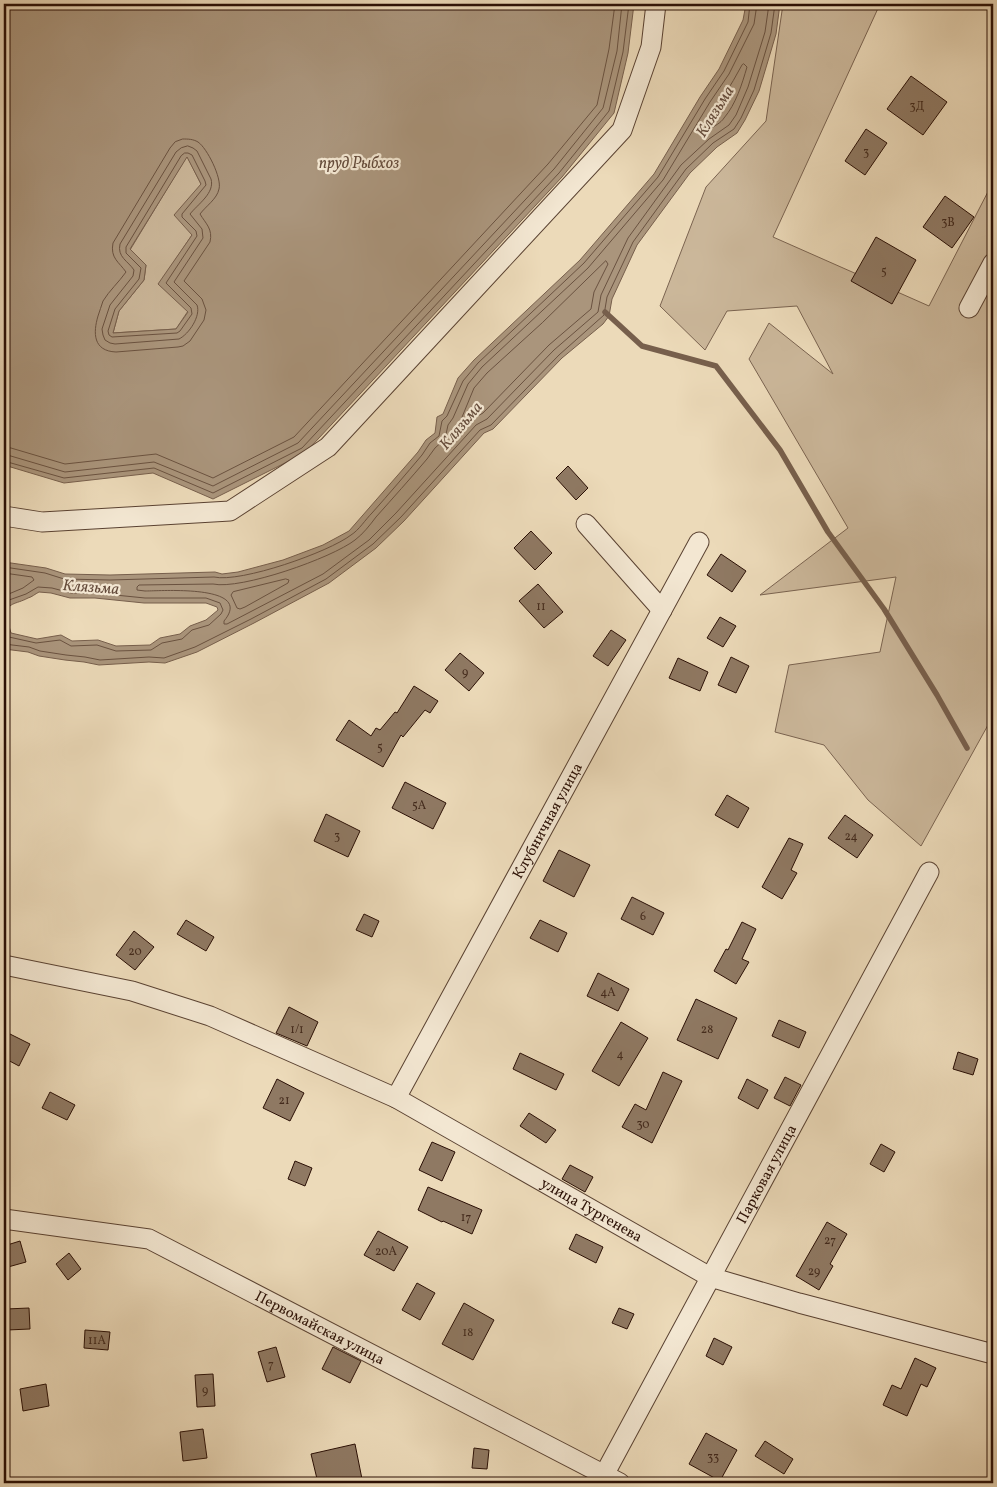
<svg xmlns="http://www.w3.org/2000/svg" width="997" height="1487" viewBox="0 0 997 1487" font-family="Vollkorn,serif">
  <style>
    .green { fill: #cbb79a; stroke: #7a6350 }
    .water { fill: #aa957c; stroke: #775f4c; fill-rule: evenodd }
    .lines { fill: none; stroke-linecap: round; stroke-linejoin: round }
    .shore { stroke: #6a5240; stroke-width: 1 }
    .stream { stroke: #775f4c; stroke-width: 5.5 }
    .building { fill: #8f7963; stroke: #2a0f05 }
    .minor-casing { stroke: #5a4232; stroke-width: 21 }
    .minor { stroke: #f3e7d2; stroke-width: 19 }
    .labels { text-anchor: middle; stroke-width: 4.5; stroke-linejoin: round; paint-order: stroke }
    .number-label { font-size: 12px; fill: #432a1c }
    .street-label { font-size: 15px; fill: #2a0f05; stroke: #f3e7d2 }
    .water-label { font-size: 16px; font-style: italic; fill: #644b3b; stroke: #f3e7d2 }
  </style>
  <rect width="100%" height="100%" fill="#ecdab9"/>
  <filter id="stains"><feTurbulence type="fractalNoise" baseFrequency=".004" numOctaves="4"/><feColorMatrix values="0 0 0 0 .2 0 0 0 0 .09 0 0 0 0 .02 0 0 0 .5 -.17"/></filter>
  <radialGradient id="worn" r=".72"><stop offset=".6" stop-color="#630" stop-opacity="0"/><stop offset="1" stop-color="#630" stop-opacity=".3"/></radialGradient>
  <g class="green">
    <path d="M783,4H880L773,237L929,306L993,182V716L921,846L868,800L824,745L775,732L789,665L880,652L896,577L760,595L848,528L749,359L769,323L833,374L797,306L727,311L705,350L660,306L706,187L766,121Z"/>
    <path d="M187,156L201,184L192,235L159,284L188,311L176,329L113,333L119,311L144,280L146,265L130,250Z"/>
  </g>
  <g class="water">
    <path d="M4,4H634L628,53L614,113L562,177L305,453L213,499L153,473L64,483L4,465ZM187,157L201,184L174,215L192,235L158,284L188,312L176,329L113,333L119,311L144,280L146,265L130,249Z"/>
    <path d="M746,4H780L776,34L759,91L745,120L737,133L717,147L690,173L637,245L612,299L609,316L603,324L562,358L493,429L484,433L404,521L376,548L329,583L254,623L197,652L165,663L149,662L99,665L84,662L65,660L39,656L28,652L4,649V562L46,568L65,574L110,575L215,572L222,574L238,572L283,560L323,545L349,531L418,452L426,440L435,433L437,417L443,414L458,378L474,360L580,260L654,174L700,97L719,69L743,20ZM39,592L51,593L70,598H95L144,603H206L217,607L218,610L206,620L190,626L180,634L160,638L150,645L116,646L98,640L72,641L61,635L37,639L11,633L8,623L4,618C8,601 15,605 28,598C32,597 35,594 39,592Z"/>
  </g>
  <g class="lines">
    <g class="shore">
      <path d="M757,4L754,24L729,74L710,102L663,180L588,268L482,367L468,384L453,418L448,425L445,439L435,448L427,459C410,479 393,498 376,517C370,525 363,534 355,540C332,558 241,590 213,584L139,585L137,587V590L145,591C160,591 255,584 224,621V624H227L323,574L369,540L396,513L476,425L487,419L554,350L598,312L601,295L628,238L681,165L709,139L729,125L736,115L748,87L765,32L769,4"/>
      <path d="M744,64L747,67C742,84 736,104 724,118C721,123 714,126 709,130H706L705,127C717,106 731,86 742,65Z"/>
      <path d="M183,139C188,139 193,139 198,142C207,148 222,178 219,189C217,199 206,206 200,214C206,224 213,229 210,242L184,281L202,299L206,310L204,320L190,341L183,346L178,347L116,352C93,351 93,333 98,316C100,311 101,306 103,301C109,291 119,282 126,272C119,262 110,258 113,243L170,148L175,142Z"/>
      <path d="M188,146L193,148L197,151L211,179C215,193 198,204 190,214L202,229L203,238L174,282L197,305C201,316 189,334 179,339L115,344L110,343L105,340L103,335L102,329L110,305L133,276L134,270C128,261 117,257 120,244L176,152L181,148Z"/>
      <path d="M185,153H188L192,155L205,181L206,185L182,214V217L196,231L197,236L166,283L191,308L192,314L180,331L177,333L112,337L109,335L108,331L115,309L139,279L141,268L126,253V247L181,156Z"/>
      <path d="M606,261L608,264L594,292L591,309L549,345L483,413L472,419L458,433H455V429L460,422L474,388L487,373L542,323Z"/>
      <path d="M4,447L11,448L65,464L156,454L213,478L294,437L548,164L597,105L609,49L615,4"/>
      <path d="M4,454L65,472L154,462L213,486L298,443L554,169L603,108L617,51L622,4"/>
      <path d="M4,461L64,478L154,468L213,493L302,448L559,173L609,111L623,52L629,4"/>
      <path d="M4,567L45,573L64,579L110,580L214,577C241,583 329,552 351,535C359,530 365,520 372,513C389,494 406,474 422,455L430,443L439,436L442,421L447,416L463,381L478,363L584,263L658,177L705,99L724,71L748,22L750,4"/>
      <path d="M4,573L32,577L34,580L23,588L4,596"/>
      <path d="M286,579L289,580L288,583L245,607L240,609L237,608L231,595L233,592Z"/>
      <path d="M4,606L9,600L26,594L38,587L52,588L71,593H95L145,598H206L220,603L223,610L221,614L209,625L192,630L182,639L162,643L151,650L116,651L97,645L71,646L60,640L36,643L9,637L6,635L4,626"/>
      <path d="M4,644L29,647L40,651L66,655L85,657L100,660L149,657L164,658L195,647L251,619L326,579L373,544L401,517L480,430L491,425L559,355L604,315L607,297L633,242L686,169L713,143L734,129L741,118L754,90L771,33L775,4"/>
    </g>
    <path class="stream" d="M605,312L642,346L716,366L780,450L828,532L884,609L937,695L967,748"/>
  </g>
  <g class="building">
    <path d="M911,76L947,102L923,135L887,109Z"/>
    <path d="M866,129L887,143L865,175L845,161Z"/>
    <path d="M945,196L974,217L952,248L923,227Z"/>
    <path d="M876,237L916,260L892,304L851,281Z"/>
    <path d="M568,466L588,488L576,500L556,478Z"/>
    <path d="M531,531L552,553L535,570L514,548Z"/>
    <path d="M721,554L746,571L732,592L707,575Z"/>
    <path d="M538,584L563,612L544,628L519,601Z"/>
    <path d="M720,617L736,626L723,647L707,638Z"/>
    <path d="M611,630L626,640L608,666L593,656Z"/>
    <path d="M460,653L484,673L469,691L445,670Z"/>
    <path d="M731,657L749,666L736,693L718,685Z"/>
    <path d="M678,658L708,672L700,691L669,678Z"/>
    <path d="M414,686L438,701L430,713L425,710L403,737L401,735L383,767L336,740L349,720L371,736L376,728L380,730L395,712L397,713Z"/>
    <path d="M405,782L446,803L433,829L392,808Z"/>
    <path d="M727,795L749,808L738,828L715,815Z"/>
    <path d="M326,814L360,831L348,857L314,841Z"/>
    <path d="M845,815L873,835L857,858L828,838Z"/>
    <path d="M789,838L803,844L791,870L797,873L782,899L762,887Z"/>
    <path d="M559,850L590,865L574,897L543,881Z"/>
    <path d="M632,897L664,913L653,935L621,919Z"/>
    <path d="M364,914L379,921L372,937L356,930Z"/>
    <path d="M186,920L214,937L206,951L177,934Z"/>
    <path d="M540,920L567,933L558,952L530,938Z"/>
    <path d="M742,922L756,929L742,959L749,962L736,984L714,971L726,949L728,950Z"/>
    <path d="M134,931L154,947L135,970L116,955Z"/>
    <path d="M598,973L629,989L618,1011L587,996Z"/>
    <path d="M696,999L737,1018L718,1059L677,1040Z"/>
    <path d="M289,1007L318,1022L307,1046L276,1033Z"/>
    <path d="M779,1020L806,1032L799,1048L772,1036Z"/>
    <path d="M621,1022L648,1038L619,1086L592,1071Z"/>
    <path d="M4,1031L30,1044L19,1066L4,1058Z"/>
    <path d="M958,1052L978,1059L973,1075L953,1069Z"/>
    <path d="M520,1053L564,1074L556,1090L513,1069Z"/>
    <path d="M663,1072L682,1081L652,1143L622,1127L635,1104L646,1110Z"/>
    <path d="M785,1077L801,1085L790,1106L774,1098Z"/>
    <path d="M277,1079L304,1093L290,1121L263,1108Z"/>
    <path d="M747,1079L768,1090L758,1109L738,1098Z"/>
    <path d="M50,1092L75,1105L67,1120L42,1108Z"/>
    <path d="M529,1113L556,1130L546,1143L520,1126Z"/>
    <path d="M432,1142L455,1152L442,1181L419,1170Z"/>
    <path d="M881,1144L895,1152L884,1172L870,1164Z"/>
    <path d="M295,1161L312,1168L305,1186L288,1179Z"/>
    <path d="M570,1165L593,1177L585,1192L562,1179Z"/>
    <path d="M428,1187L482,1210L472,1234L443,1221L442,1222L418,1210Z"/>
    <path d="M827,1222L847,1234L830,1264L833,1266L819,1290L796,1276Z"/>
    <path d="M378,1231L408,1247L394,1271L364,1255Z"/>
    <path d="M576,1234L603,1247L596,1263L569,1249Z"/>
    <path d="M20,1241L26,1262L8,1267L4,1246Z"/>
    <path d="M69,1253L81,1269L68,1280L56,1264Z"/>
    <path d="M417,1283L435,1293L420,1320L402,1310Z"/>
    <path d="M464,1303L494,1320L473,1360L442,1344Z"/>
    <path d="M29,1308L30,1329L7,1330L6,1309Z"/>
    <path d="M619,1308L634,1314L627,1329L612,1323Z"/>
    <path d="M85,1330L110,1332L108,1350L84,1348Z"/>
    <path d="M714,1338L732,1347L723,1365L706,1356Z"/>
    <path d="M276,1347L285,1377L267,1382L258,1352Z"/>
    <path d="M333,1347L361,1361L350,1383L322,1369Z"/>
    <path d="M915,1358L936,1368L927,1387L921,1384L907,1416L883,1405L892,1385L901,1389Z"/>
    <path d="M213,1374L215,1406L197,1407L195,1375Z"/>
    <path d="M46,1384L49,1406L23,1411L20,1389Z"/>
    <path d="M203,1429L207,1458L183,1461L180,1432Z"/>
    <path d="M706,1433L737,1450L720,1481L689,1464Z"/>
    <path d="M765,1441L793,1459L784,1474L755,1456Z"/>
    <path d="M355,1444L362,1479L341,1483H318L311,1454Z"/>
    <path d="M474,1448L489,1450L487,1469L472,1468Z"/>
  </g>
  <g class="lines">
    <defs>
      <g id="minor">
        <path d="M969,308L993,263"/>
        <path d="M4,516L42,522L230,511L328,447L622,130L651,47L656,4"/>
        <path d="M586,524L662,610"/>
        <path id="s1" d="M4,965L132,991L210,1016L396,1098L710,1277L799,1303L993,1354"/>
        <path id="s2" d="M396,1098L699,542"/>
        <path id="s3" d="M4,1219L149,1239L620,1483"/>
        <path id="s4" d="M604,1475L929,872"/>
      </g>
    </defs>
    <use href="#minor" class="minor-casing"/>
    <use href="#minor" class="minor"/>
  </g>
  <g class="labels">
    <g class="number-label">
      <text x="917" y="110">3Д</text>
      <text x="866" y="156">3</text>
      <text x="948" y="226">3В</text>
      <text x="884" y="275">5</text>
      <text x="541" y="610">11</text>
      <text x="465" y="676">9</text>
      <text x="380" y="751">5</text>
      <text x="419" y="809">5А</text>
      <text x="337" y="840">3</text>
      <text x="851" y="840">24</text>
      <text x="643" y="920">6</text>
      <text x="135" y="955">20</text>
      <text x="608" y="996">4А</text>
      <text x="297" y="1033">1/1</text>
      <text x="707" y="1033">28</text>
      <text x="620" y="1058">4</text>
      <text x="284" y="1104">21</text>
      <text x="643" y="1128">30</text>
      <text x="466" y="1221">17</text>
      <text x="830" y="1244">27</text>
      <text x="386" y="1255">20А</text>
      <text x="814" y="1275">29</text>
      <text x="468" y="1336">18</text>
      <text x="97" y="1344">11А</text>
      <text x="271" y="1368">7</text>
      <text x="205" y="1394">9</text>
      <text x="713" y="1461">33</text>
    </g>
    <g class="street-label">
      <text dy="5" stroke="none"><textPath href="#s2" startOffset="316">Клубничная улица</textPath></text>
      <text dy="5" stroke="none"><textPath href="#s4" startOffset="342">Парковая улица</textPath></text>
      <text dy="5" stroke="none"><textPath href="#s1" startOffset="641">улица Тургенева</textPath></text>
      <text dy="5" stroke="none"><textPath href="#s3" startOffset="339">Первомайская улица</textPath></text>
    </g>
    <g class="water-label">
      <text transform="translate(714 111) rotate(-58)" y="6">Клязьма</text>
      <text x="359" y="168">пруд Рыбхоз</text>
      <text transform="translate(460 425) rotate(-50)" y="6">Клязьма</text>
      <text transform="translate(91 586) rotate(4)" y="6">Клязьма</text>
    </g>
  </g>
  <rect width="997" height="1487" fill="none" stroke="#ecdab9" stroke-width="20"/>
  <rect x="5" y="5" width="987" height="1477" fill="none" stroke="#2a0f05" stroke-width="2.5"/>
  <rect x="10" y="10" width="977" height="1467" fill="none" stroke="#2a0f05"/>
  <rect width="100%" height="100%" filter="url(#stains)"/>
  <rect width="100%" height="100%" fill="url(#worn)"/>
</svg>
